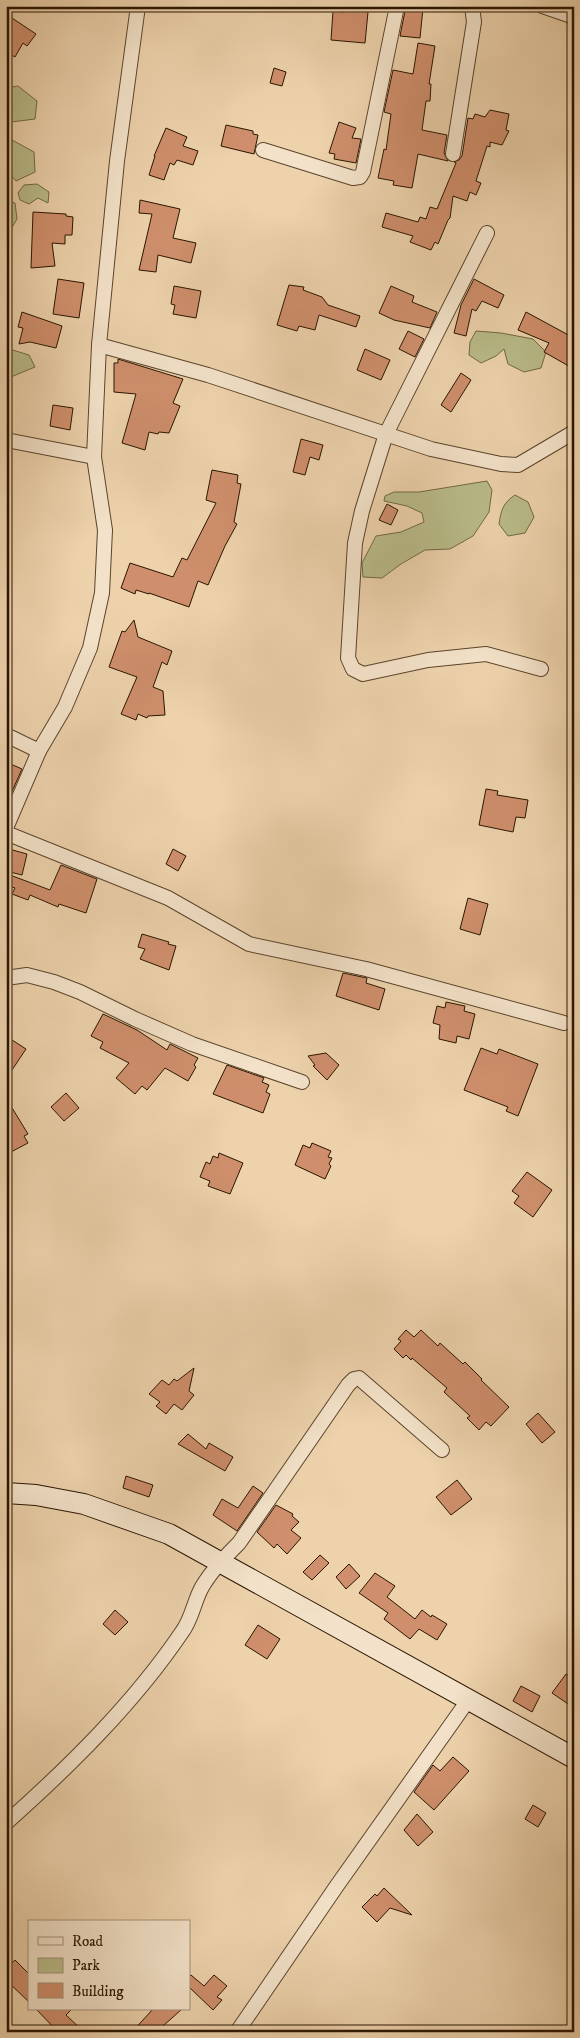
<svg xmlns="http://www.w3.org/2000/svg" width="580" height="2038" viewBox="0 0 580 2038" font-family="'IM FELL DW Pica',serif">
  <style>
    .green { fill: #b9bb89; stroke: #726844 }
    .building { fill: #cf8f6c; stroke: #2a1500 }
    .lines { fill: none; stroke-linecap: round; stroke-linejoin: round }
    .street-casing { stroke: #5b442b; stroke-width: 16 }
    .secondary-casing { stroke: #2a1500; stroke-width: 22 }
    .street { stroke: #f3e2c9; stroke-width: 14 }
    .secondary { stroke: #f3e2c9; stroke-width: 20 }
  </style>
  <rect width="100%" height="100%" fill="#edd2ac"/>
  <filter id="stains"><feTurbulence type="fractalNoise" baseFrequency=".004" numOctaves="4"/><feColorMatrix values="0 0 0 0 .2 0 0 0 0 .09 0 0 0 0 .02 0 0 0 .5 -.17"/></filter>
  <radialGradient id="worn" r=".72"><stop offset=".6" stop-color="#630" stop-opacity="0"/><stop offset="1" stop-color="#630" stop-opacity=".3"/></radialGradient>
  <g class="green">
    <path d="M18,86L37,101L35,119L11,122L6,120V88Z"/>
    <path d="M6,139L12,140L34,152L35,172L16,181L6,170Z"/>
    <path d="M37,184L49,192L48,203L38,198L29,204L20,200L18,193L24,185Z"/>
    <path d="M6,200L15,203L17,219L9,232L6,230Z"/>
    <path d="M476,331L501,333L533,339L546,352L541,368L524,372L508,364L504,349L496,356L481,363L469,355L470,342Z"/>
    <path d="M6,348L29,355L35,367L6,379Z"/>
    <path d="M487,481L492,490L489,512L473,536L450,549L425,550L401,564L382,578L363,577L362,563L376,536L401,532L424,522L422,513L407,506L384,501L385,496L394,492H419Z"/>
    <path d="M515,495L528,502L534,517L525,533L508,536L499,524C501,510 503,503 515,495Z"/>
  </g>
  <g class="building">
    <path d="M344,6H360V11L368,12L365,43L331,40L333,11L344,12Z"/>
    <path d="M406,6L423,8L420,38L400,36Z"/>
    <path d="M6,14L36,34L27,46L23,43L15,57L6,52Z"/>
    <path d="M418,43L435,46L429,84H431L430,101H426L422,130L447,135L444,153L448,161L418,154L412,188L393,185L394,181L378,178L384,149L386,150L391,114L384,112L393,70L413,74Z"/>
    <path d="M274,68L286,72L282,86L270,83Z"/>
    <path d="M490,110L509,114L506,130L509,131L502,145L490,142V147L487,146L476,181L481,183L476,195L470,192L467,201L453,196L450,218L448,220L438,244L435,242L431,250L410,242L413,236L382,227L386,213L418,222L420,217L426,219L430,207L437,209L456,163L454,162L459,160L462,156L468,118L473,119L475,114L485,117Z"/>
    <path d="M339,122L356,128L352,138L361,139L356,163L334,159L335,154L329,153Z"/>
    <path d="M226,125L253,131V134L258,135L254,154L221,146Z"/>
    <path d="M166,128L187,137L183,146L198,151L193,165L177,160L174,165L170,163L164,180L149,175L155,156H154Z"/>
    <path d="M140,200L180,209L173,238L196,243L191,263L158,255L156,272L139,270L152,214L139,213Z"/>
    <path d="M33,212L66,214V216L73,217L72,235H65V244L52,243L55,266L31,268Z"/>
    <path d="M58,279L84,283L79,318L53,314Z"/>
    <path d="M474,279L504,295L498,308L482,301L476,311L472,309L466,336L454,333L461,305Z"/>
    <path d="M289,285L304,287L303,290L322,297L328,305L360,316L356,327L319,315L315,330L299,326L297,331L277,325Z"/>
    <path d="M174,286L201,291L196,318L173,314L175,305L171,304Z"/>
    <path d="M391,286L414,296L412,302L437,312L430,328L394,320L379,313Z"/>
    <path d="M22,312L62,326L56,348L30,342L19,344L23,328L18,327Z"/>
    <path d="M526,312L574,338V369L544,352L549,343L518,330Z"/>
    <path d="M408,331L424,339L415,357L399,349Z"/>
    <path d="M365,349L390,360L381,380L357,370Z"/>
    <path d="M118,359L183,379L173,403L180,406L169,433L159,432L158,434L149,432L145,450L122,443L136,394L114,392V363H118Z"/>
    <path d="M461,373L471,380L451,412L441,405Z"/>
    <path d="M53,405L73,408L70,430L50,426Z"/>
    <path d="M301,439L323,445L319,460L310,457L305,475L293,472Z"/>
    <path d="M212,470L238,475L237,483L241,484L234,522L237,524L225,546L208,585L198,581L189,607L149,593V594L136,590L135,594L121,588L130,563L173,577L182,558L187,560L216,503L206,500Z"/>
    <path d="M387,504L398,510L391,525L379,520Z"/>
    <path d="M134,620L138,637L172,651L167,665L162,662L153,687L163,691L165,715L148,716L147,718L138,714L136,720L121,714L137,677L109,667L122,631L125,632Z"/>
    <path d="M6,762L22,769L6,805Z"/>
    <path d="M486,789L498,791L497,795L528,800L525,818L516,817L513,832L479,825Z"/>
    <path d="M9,849L27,854L22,875L6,871Z"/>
    <path d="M173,849L186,856L178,871L166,864Z"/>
    <path d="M61,865L97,879L86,913L59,904L58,907L30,895L28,900L12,894L15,888L6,885L10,875L50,890Z"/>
    <path d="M468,898L488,904L480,935L460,929Z"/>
    <path d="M142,934L169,942L168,944L176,946L169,970L140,959L145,949L138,947Z"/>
    <path d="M343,973L367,978L366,983L385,989L379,1010L336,996Z"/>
    <path d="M446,1002L465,1006L464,1011L475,1014L469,1039L457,1036L456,1043L439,1039L440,1025L433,1023L437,1006L445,1008Z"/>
    <path d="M103,1014L137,1030L167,1050L170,1044L198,1058L194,1065L196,1067L188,1081L165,1068L147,1090L142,1086L135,1094L116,1078L129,1063L100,1048L103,1042L91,1036Z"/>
    <path d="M6,1036L26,1049L6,1079Z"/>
    <path d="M481,1048L497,1054L499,1049L538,1064L518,1116L506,1111L508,1107L464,1090Z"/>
    <path d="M326,1053L339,1065L327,1080L313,1066L315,1065L308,1056Z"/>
    <path d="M227,1065L264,1078L262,1082L269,1085L266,1092L270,1094L263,1113L213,1094Z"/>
    <path d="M66,1093L79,1108L64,1121L51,1107Z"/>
    <path d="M6,1098L28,1134L24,1136L28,1143L11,1152L6,1144Z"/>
    <path d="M312,1143L331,1151L328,1157L332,1158L329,1164L331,1166L325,1179L295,1165L303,1145L310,1148Z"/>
    <path d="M219,1153L243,1163L230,1194L208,1186L210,1181L200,1177L206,1162L210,1164L213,1156L218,1158Z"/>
    <path d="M527,1172L552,1190L533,1217L514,1203L519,1196L512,1191Z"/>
    <path d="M406,1330L414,1337L421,1330L438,1346L440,1343L463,1364L465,1362L482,1379L481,1380L509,1407L491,1426L486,1422L479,1430L467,1418L470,1416L444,1392L447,1388L412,1358L411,1360L406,1355L403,1358L394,1349L401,1341L398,1339Z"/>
    <path d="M194,1368L189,1391L194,1395L182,1410L174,1404L166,1414L156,1406L160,1402L149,1394L162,1380L169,1385L174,1379L177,1381Z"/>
    <path d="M538,1413L555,1432L542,1443L526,1424Z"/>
    <path d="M188,1434L206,1449L209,1443L233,1457L225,1471L178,1444Z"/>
    <path d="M126,1476L153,1485L149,1497L123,1488Z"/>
    <path d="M457,1480L472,1499L451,1515L436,1497Z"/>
    <path d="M253,1486L263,1493L237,1531L213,1515L222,1499L238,1508Z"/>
    <path d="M276,1505L293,1514L292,1516L299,1522L291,1530L301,1538L287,1554L277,1544L274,1548L257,1532Z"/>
    <path d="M320,1555L329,1563L312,1580L303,1572Z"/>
    <path d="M349,1564L360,1576L346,1589L336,1577Z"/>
    <path d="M375,1573L395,1586L387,1597L415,1619L422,1610L431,1617L432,1615L447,1624L437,1640L419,1629L410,1639L384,1619L388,1613L359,1593Z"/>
    <path d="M115,1610L128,1622L115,1635L103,1624Z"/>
    <path d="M258,1625L280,1639L267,1659L245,1645Z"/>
    <path d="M566,1674L574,1680V1708L552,1693Z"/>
    <path d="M521,1686L540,1696L532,1712L513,1701Z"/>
    <path d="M453,1757L469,1771L434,1810L414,1792L433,1765L440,1771Z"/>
    <path d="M533,1805L546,1813L538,1827L525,1819Z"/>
    <path d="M417,1814L433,1832L418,1846L404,1830Z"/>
    <path d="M384,1888L412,1915L390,1908L377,1922L362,1907L375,1894L377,1896Z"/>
    <path d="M15,1960L29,1974V2002L6,1980V1969Z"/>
    <path d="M191,1975L204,1986L214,1975L227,1986L217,1997L222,2000L213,2010L189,1987V1977Z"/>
    <path d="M36,2009H72L66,2015L84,2032H58Z"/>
    <path d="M153,2009H182L163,2026L169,2032H132Z"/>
  </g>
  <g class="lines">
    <defs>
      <g id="street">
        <path d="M542,6L574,17"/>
        <path d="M263,150L353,178L360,177L363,172L397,6"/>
        <path d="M453,154L474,22L472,6"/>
        <path d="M487,233L386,434L362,511L355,543L348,658L353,669L363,674L428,660L486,654L541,669"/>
        <path d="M99,345L208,375L431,449L501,464L518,465L574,432"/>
        <path d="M6,440L94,457"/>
        <path d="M6,735L39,751"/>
        <path d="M6,828L39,751L65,707L90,648L102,593L105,530L94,457L99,345L117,161L138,6"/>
        <path d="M6,833L168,898L249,944L366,969L564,1023"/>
        <path d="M6,978L27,975L54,982L80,992L135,1019L192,1044L302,1082"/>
        <path d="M6,1823C70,1766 134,1703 182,1632C192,1619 194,1601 202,1587C212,1570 226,1556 239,1543L348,1385L354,1379L359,1378L442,1450"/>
        <path d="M237,2032L336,1887L469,1699"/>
      </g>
      <path id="secondary" d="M6,1493L36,1495L84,1504L169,1534L574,1758"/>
    </defs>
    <use href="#street" class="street-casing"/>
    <use href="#secondary" class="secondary-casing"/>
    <use href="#street" class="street"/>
    <use href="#secondary" class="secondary"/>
  </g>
  <rect width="580" height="2038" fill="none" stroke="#edd2ac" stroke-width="25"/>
  <rect x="8" y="8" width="565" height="2023" fill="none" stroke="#2a1500" stroke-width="2.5"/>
  <rect x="12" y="12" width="555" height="2013" fill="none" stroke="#2a1500"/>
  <rect x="28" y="1920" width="162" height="90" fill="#f3e2c9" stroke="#a39079"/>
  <rect x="38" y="1937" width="25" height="8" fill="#f3e2c9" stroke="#a39079"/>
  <text x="72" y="1946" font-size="15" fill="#2a1500">Road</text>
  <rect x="38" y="1958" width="25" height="15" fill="#b9bb89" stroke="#a39079"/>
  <text x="72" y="1970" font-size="15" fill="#2a1500">Park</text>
  <rect x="38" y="1983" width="25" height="15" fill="#cf8f6c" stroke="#a39079"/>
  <text x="72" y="1996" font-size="15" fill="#2a1500">Building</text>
  <rect width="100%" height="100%" filter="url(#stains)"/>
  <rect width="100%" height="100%" fill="url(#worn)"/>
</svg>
